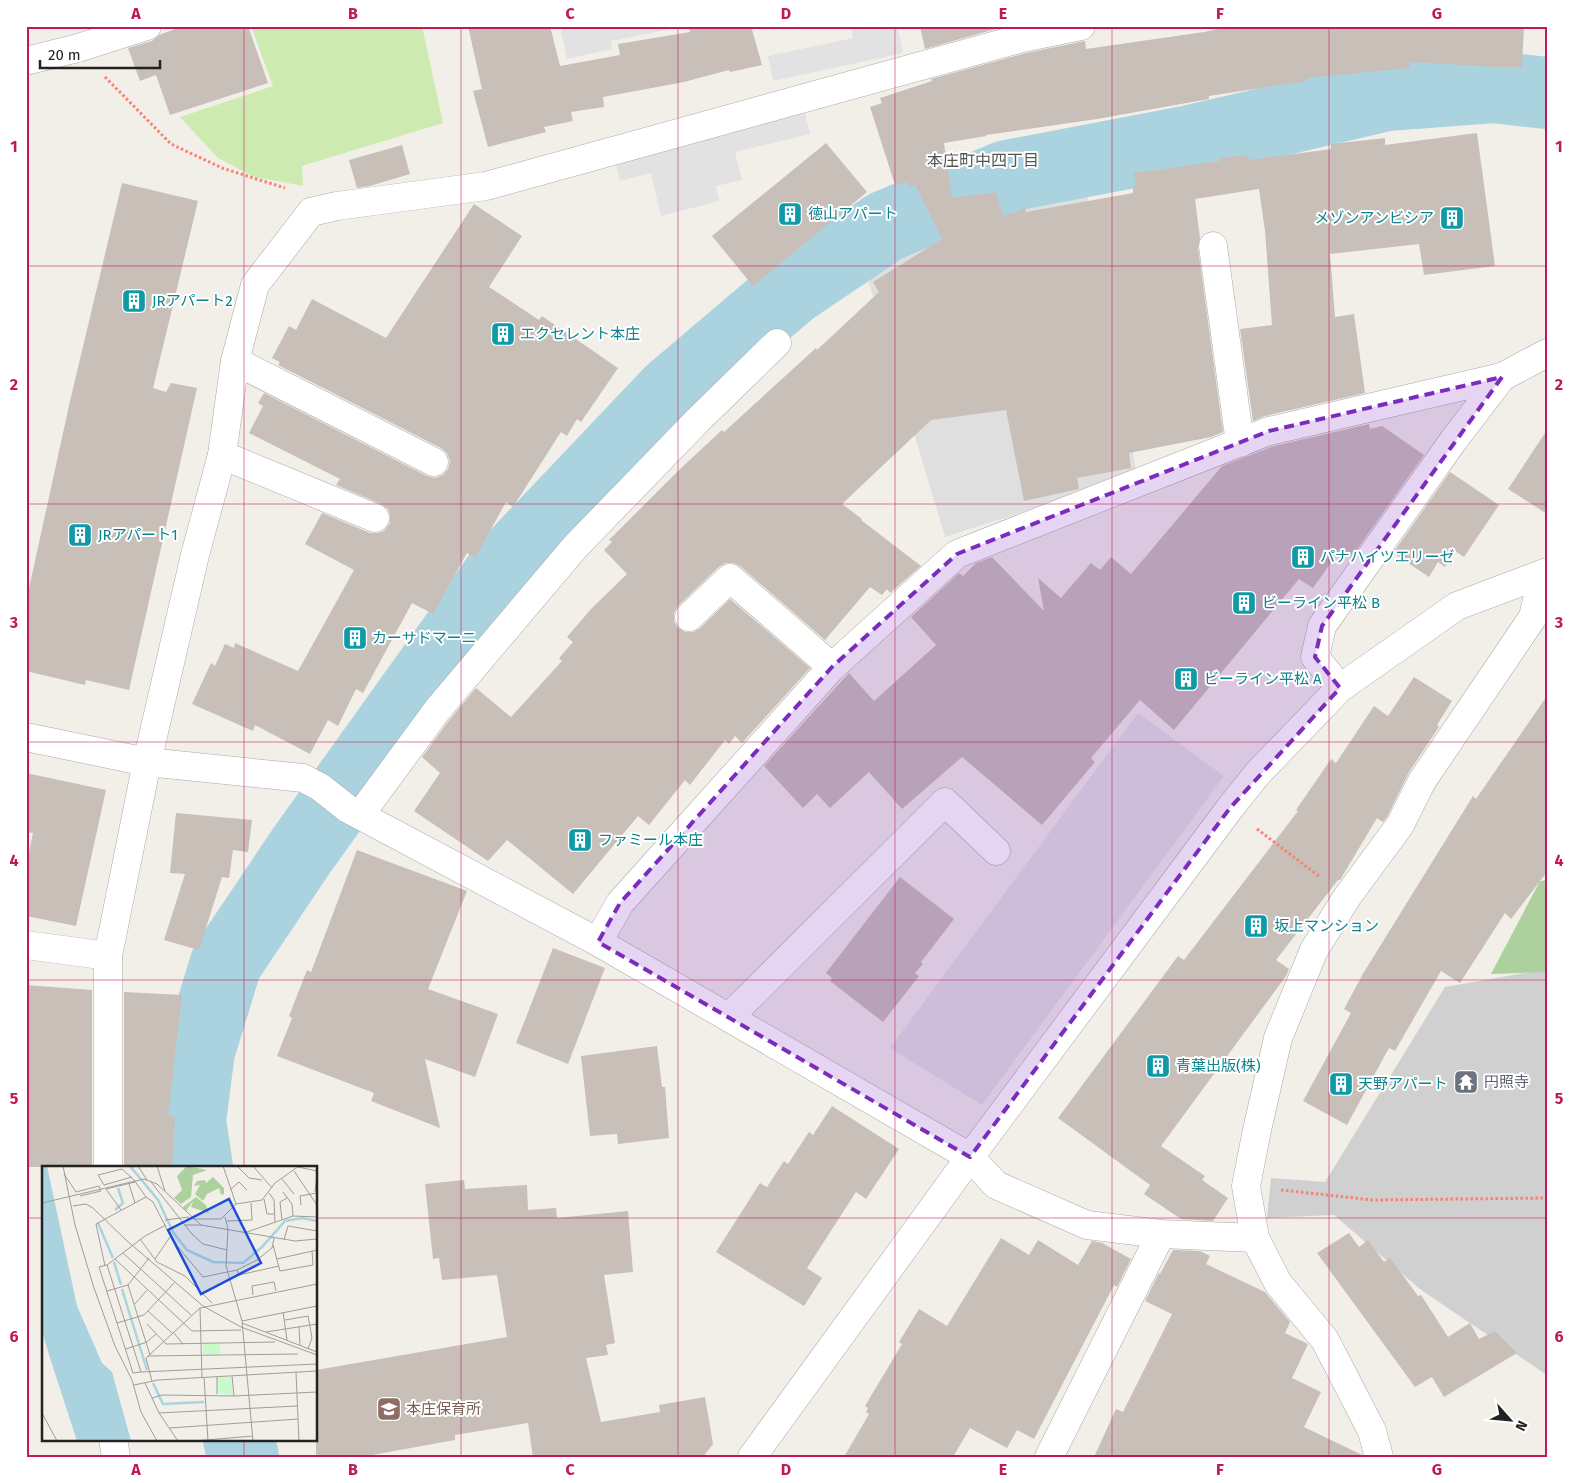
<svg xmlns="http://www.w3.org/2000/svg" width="1573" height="1483" viewBox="0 0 1573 1483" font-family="'Fira Sans','Noto Sans JP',sans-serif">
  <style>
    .residential { fill: #e0dfdf }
    .religious { fill: #d0d0d0 }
    .grass { fill: #cdebb0 }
    .forest { fill: #add19e }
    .parking { fill: #e2e2e2 }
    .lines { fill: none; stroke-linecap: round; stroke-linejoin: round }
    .river { stroke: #aad3df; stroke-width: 72 }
    .building { fill: #c7bfb8 }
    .minor-casing { stroke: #a9a9a9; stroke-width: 29 }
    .path { stroke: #fa8072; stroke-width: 3; stroke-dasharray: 2.5 2.5; stroke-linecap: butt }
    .minor { stroke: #fff; stroke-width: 28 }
    .marked { fill: #7b2cbf; fill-opacity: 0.2; stroke: #7b2cbf; stroke-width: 4; stroke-dasharray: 10 6; stroke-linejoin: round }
    .grid { fill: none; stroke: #c2185b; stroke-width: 1; stroke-opacity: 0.55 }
    .labels { text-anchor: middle; stroke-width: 4; stroke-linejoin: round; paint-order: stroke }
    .culture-label { font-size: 15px; fill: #0d838f; stroke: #fff; text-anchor: start }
    .worship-label { font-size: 15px; fill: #5b616d; stroke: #fff; text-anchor: start }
    .education-label { font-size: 15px; fill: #785e54; stroke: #fff; text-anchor: start }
    .neighbourhood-label { font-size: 16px; fill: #555; stroke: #fff }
    .inset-river { fill: none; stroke: #aad3df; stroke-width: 2.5 }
    .inset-road { fill: none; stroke: #9f9d99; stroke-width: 1 }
    .view { fill: #1d4ed8; fill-opacity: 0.15; stroke: #1d4ed8; stroke-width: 2.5 }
    .inset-edge { fill: none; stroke: #222; stroke-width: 2.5 }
    .neatline { fill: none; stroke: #c2185b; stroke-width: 2 }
    .grid-label { font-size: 16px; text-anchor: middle; font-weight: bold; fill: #c2185b }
  </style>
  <rect width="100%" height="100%" fill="#f2efe9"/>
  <path class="residential" d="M1086,188L1137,475L945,537L866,273L930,237Z"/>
  <path class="religious" d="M1547,969V1375L1421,1290L1334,1215L1267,1218L1271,1178L1325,1182L1445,987Z"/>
  <path class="grass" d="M251,26H422L443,123L302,166L303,186L252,176L218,158L180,117L273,86Z"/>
  <path class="forest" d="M1547,880V972L1491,974L1540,881Z"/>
  <g class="parking">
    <path d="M560,26H676V28L611,41L612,49L567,59Z"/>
    <path d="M851,26H897L903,53L773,81L768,56L853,38Z"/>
    <path d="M804,109L810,134L735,152L742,180L716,186L719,201L661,216L651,173L620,181L614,156Z"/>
    <path d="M1138,713L1224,776L982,1105L890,1048Z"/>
  </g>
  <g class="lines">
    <g class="river">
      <path d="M197,1167L190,1121L199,1051L226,963L302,850L504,568L670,393L791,290L886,226L1007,176L1190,141L1387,95L1493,87L1547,93"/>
      <path d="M239,1439L243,1457"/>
    </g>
  </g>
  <g class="building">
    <path d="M184,26H248L268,83L170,115L156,75L140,81L128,48L152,41L159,35Z"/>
    <path d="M468,26H550L560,66L620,55L618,44L690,32L688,26H751L762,65L730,72L729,70L684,82L603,97L604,107L571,112L573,121L544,127L546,132L488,147L473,91L482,89Z"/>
    <path d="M920,26H1006L925,49Z"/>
    <path d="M1232,26H1524L1522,67H1497L1409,62L1410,68L1307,78V81L1209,96V99L1097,119L986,135V136L944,143L952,198L996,192L1003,216L1025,208L1026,212L1133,193V187L1136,186L1134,173L1220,161V158L1248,155L1249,160L1331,149V144L1385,138V145L1477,133L1495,266L1424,275L1419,244L1330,254L1335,317L1354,314L1365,393L1265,416L1253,421L1240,329L1272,325L1265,231L1259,189L1195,199L1200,238L1198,248L1223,432L1211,437L1129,453L1131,468L1077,478L1079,489L1024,501L1006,410L931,420L842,504L862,519L861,520L921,566L890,593L887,589L882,595L870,587L825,640L740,566L733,563H726L720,566L678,606L674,613V621L677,627L685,632H693L700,628L730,599L810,668L742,743L735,736L729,744L725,740L690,785L685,780L649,825L638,816L573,894L507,840L488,861L414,811L440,773L422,757L450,719L476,688L511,717L562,661L559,658L573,642L567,637L591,609L627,574L604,550L612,542L609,540L678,471L722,430L724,432L816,348L817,350L879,292L873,282L942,239L915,185L908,187L907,182L895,185L870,107L882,103L880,98L932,81L931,79L1026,53L1085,41L1086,49L1204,32Z"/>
    <path d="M826,143L867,192L753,286L712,236Z"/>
    <path d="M402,145L410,174L370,186L357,188L349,160Z"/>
    <path d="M122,183L198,201L153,388L166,392L171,383L197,388L129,690L86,680L85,685L26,671V602L70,401Z"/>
    <path d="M474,204L522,236L489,287L539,320L542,316L618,368L581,422L577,419L567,436L561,432L513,507L506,502L475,558L467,553L433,614L412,603L363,693L356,689L338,726L328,720L310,754L255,725L253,731L192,704L211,663L215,666L225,644L234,648L235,643L298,671L354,570L305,544L322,513L370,533H378L384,531L390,523V515L388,509L381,504L336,485L340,479L249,433L263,406L258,403L264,393L427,476L435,478L443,475L448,469L450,461L447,453L441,448L278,365L280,362L272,358L289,326L296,330L312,299L386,338Z"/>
    <path d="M1369,424L1370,429L1382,426L1424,455L1351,558L1340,550L1313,588L1299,579L1174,730L1140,700L1091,758L1095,762L1042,825L962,757L902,809L869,772L830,808L817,794L803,808L764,766L849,673L874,701L936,645L911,617L959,573L963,576L976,563L992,557L1044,611L1038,578L1061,598L1091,563L1100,570L1111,557L1131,574L1222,466L1274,446Z"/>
    <path d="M1547,430V514L1508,489Z"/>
    <path d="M1450,472L1499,505L1464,557L1455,551L1445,567L1438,562L1429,577L1393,553Z"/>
    <path d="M1414,677L1452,701L1437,725L1439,727L1409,772L1387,817L1383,822L1377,818L1340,880H1338L1276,960L1289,969L1286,976L1161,1146L1205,1176L1202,1180L1228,1198L1213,1221L1181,1219L1144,1194L1150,1185L1058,1118L1178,956L1184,960L1298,811L1296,810L1331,759L1336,763L1374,706L1388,716Z"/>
    <path d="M1547,696V872L1511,919L1505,913L1460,983L1441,971L1395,1051L1389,1048L1347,1125L1303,1101L1351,1013L1344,1009L1364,972L1473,796L1476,799Z"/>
    <path d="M26,773L106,790L76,926L26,916V866L33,833L26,832Z"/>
    <path d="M176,813L252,820L248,852L233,850L229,878L222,877L199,950L164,940L185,874L170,873Z"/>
    <path d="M357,850L467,891L428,989L498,1014L475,1077L425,1059L440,1128L371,1101L374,1093L277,1056L292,1018L289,1016L307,970L311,972Z"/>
    <path d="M900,877L954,919L921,962L923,964L915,973L919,976L883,1022L830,981L832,978L826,973Z"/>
    <path d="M553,948L605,968L568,1064L516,1043Z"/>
    <path d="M26,985L92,990V1167H26Z"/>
    <path d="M124,992L182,995L168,1116L175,1117L172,1167H124Z"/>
    <path d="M657,1046L662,1087H665L669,1138L618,1144L617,1134L590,1136L581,1056Z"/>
    <path d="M832,1106L899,1149L866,1199L856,1192L807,1268L822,1278L804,1306L716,1252L760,1183L767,1187L784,1161L788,1164L809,1132L813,1135Z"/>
    <path d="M464,1180L465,1189L527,1185L528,1210L556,1208L557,1218L628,1211L633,1272L604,1275L615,1343L606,1345L608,1355L586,1358L601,1422L660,1412L659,1405L705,1397L713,1444L703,1457H533L528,1423L455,1435V1440L361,1457L316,1456V1370L507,1337L497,1275L442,1280L439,1258L433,1259L425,1184Z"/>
    <path d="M1349,1233L1359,1247L1368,1240L1384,1262L1390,1258L1418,1296L1421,1295L1448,1337L1470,1323L1479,1339L1495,1331L1517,1353L1444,1397L1432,1377L1415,1387L1317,1253Z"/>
    <path d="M1001,1238L1029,1255L1038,1240L1078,1265L1092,1241L1102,1243L1131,1259L1117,1287L1114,1285L1034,1439L1017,1430L1007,1448L970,1428L953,1457H844L869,1414L866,1412L868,1408L865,1406L902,1344L899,1342L919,1309L947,1326Z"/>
    <path d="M1173,1250L1200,1251L1210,1256L1206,1264L1265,1292L1290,1322L1285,1333L1308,1344L1292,1378L1321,1392L1304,1427L1362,1455L1363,1457H1094L1116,1409L1123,1412L1172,1314L1145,1301L1159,1273L1160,1274Z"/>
  </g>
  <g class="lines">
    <defs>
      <g id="minor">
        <path d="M26,61L78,48L147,26"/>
        <path d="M1213,246L1240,443"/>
        <path d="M235,361L434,462"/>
        <path d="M222,455L375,518"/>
        <path d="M689,617L730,578L832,667"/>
        <path d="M1340,688L1315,657L1322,626L1453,441L1502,377"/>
        <path d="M26,737L147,762L303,778L320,787L348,809L598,942L970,1157L996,1185L1087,1225L1161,1234L1255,1238"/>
        <path d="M360,815L438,709L575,547L699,419L777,343"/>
        <path d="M598,942L620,903L832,667L957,554L1269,431L1502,377L1547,353"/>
        <path d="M26,945L108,956"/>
        <path d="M729,1017L945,802L996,851"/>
        <path d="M108,1167V956L147,762L195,555L222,455L235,361L255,285L311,212L337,206L486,186L1022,38L1081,26"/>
        <path d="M113,1439L116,1457"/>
        <path d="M752,1457L970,1157L1230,808L1258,773L1340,688L1457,606L1547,572"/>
        <path d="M1049,1457L1161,1234"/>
        <path d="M1379,1457L1372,1431L1325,1340L1278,1283L1255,1238L1246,1186L1257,1130L1278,1038L1314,950L1347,897L1400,825L1422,781L1533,617L1543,574"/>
      </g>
    </defs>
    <use href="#minor" class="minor-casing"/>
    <g class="path">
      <path d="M105,77L171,144L222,168L285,188"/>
      <path d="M1257,829L1320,877"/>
      <path d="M1281,1190L1373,1200L1547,1198"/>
    </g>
    <use href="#minor" class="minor"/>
  </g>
  <path class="marked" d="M1502,377L1322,626L1315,657L1340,688L1230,808L970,1157L598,942L620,903L832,667L957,554L1269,431Z"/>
  <path class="grid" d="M244,26V1167M461,26V1457M678,26V1457M895,26V1457M1112,26V1457M1329,26V1457M26,266H1547M26,504H1547M26,742H1547M26,980H1547M26,1218H44M316,1218H1547M244,1439V1457"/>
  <defs>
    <symbol id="building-square" viewBox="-11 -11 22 22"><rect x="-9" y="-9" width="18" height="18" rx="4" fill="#0f9aa8" stroke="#fff"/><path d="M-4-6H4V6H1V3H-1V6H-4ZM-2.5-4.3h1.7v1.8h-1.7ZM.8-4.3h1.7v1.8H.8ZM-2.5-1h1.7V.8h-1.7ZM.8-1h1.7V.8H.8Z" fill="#fff"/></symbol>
    <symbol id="temple-square" viewBox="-11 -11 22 22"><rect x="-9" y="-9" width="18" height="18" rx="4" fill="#6b7280" stroke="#fff"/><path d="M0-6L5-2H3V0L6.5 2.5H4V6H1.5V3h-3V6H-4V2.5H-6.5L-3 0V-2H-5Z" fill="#fff"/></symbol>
    <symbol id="school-square" viewBox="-11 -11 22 22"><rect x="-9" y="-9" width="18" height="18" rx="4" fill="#8d6e63" stroke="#fff"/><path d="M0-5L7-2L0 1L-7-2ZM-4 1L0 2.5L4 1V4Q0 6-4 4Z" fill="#fff"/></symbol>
  </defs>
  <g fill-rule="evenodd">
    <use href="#building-square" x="776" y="200" width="28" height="28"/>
    <use href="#building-square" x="1438" y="204" width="28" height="28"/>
    <use href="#building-square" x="120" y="287" width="28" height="28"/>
    <use href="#building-square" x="489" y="320" width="28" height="28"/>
    <use href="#building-square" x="66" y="521" width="28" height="28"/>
    <use href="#building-square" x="1289" y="543" width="28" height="28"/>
    <use href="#building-square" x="1230" y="589" width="28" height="28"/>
    <use href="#building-square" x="341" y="624" width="28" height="28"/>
    <use href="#building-square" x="1172" y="665" width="28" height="28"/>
    <use href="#building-square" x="566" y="826" width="28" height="28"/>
    <use href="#building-square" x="1242" y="912" width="28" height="28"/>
    <use href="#building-square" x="1144" y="1052" width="28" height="28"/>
    <use href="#temple-square" x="1452" y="1068" width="28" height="28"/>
    <use href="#building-square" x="1327" y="1070" width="28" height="28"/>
    <use href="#school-square" x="375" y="1395" width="28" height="28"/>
  </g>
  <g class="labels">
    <g class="culture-label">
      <text x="808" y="219">徳山アパート</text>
      <text x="1434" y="223" text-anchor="end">メゾンアンビシア</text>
      <text x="152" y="306">JRアパート2</text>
      <text x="520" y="339">エクセレント本庄</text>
      <text x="98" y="540">JRアパート1</text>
      <text x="1320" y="562">パナハイツエリーゼ</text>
      <text x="1262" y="608">ビーライン平松 B</text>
      <text x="372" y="643">カーサドマーニ</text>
      <text x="1204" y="684">ビーライン平松 A</text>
      <text x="598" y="845">ファミール本庄</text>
      <text x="1274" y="931">坂上マンション</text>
      <text x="1176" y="1071">青葉出版(株)</text>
      <text x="1358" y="1089">天野アパート</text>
    </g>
    <g class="worship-label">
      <text x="1484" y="1087">円照寺</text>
    </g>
    <g class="education-label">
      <text x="406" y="1414">本庄保育所</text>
    </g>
    <g class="neighbourhood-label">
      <text x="983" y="166">本庄町中四丁目</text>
    </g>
  </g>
  <g transform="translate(42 1166)">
    <rect width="275" height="275" fill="#f2efe9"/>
    <path d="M145,0L165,4L151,9L149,31L139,38L132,32L140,24L135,10ZM171,11L182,22V28L179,29L177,22L165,28L161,35L153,28L158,19L152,20L155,15L163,14L164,17ZM154,31L164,39L167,47L149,41L151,35L144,45L141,41Z" fill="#add19e"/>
    <path d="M178,178V188L161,189V178ZM189,211L191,229L176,227L175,212Z" fill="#c8facc"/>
    <path d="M0,0H5L35,140L60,197L70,206L89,275H35L7,189L0,165Z" fill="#aad3df"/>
    <path class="inset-river" d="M88,0L116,34L131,66L145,84L171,96L201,97L220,81L243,55L260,52L275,55M73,44L81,37L76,22M56,57L71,92M72,96L79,119M80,123L105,204M111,217L121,238L162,236"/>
    <path class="inset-road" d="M21,0L33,59L52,122L73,180L90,214L99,246L115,275M96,0L105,14M115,0L123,25M181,0L194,38M195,0L207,12L220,14M211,0L230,22M256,1L275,5M252,5L275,39M22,8L34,26L57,20L59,25L38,30M90,11L62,19L56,9L80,3L92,14L104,31L111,36L131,75L161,111L195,104L215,94L230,82L232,72M240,13L252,28M109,16L150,68L161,78L185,84M87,18L93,37M189,23L197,16L205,24M241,26L250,38L251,50M273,26L275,9M227,27L232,34L233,56M222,33L225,48H232M0,37L102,13L115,18L159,59L253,75L275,73M259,39L258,30L275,27M31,40L44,38L51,42L84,74L161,140L199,161L275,189M79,44L64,23L93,16M183,51L186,63L184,100L200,155L211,275M151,53H179L194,38L220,34L233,17L257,0M123,54L147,51M240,54L238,36L245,32M185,55L210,54L209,37M143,59H159M202,67L251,50L275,51M98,73L115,96L143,110L170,137M242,74L246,60L275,65M231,79L238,105L271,99L270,85M81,87L149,149M73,93L150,165L199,164M113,93L128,71M235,93L275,84M65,99L99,206L275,198M63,100L54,58L104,31M195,104L197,109L237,100M86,119L108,189M65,125L86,119L107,92M211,129L210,120L232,116L234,125M93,138L105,124M158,142L160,211M106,145L130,167M241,146L245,174M243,154L266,150L270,172L266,183M200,155L275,140M75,157L102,149L132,117M200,157L275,186M105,158L124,178L233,176M257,161L258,180M131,166L141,178M224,166L275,158M84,183L105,176L114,168M106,190L256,188M99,206L91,207L57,101L65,99L103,70L124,59M254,206L257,275M190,210L192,230M162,211L166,275M175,211V228M110,215L104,192L158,142L275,118M103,217L117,247L136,275M92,219L116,214L275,205M110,232L120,229L192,230L275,226M0,247L15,275M117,247L255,240M128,262L256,253M152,275L211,270"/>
    <path class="view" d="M187,33L219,97L159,128L126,64Z"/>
    <rect width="275" height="275" class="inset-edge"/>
  </g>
  <rect width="1573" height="1483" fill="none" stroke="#ffffff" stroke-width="55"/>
  <g transform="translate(1510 1420) rotate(117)" stroke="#ffffff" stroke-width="4" paint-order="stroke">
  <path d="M0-4L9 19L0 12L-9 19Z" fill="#222222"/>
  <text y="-8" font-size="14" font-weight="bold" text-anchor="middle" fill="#222222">N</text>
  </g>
  <path d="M40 60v8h120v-8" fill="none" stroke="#222222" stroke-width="2.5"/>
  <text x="48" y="60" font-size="15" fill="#222222" stroke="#ffffff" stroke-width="4" paint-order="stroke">20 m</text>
  <rect x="28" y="28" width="1518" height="1428" class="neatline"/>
  <g class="grid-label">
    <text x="136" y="19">A</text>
    <text x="353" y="19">B</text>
    <text x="570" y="19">C</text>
    <text x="786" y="19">D</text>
    <text x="1003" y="19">E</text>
    <text x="1220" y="19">F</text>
    <text x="1437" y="19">G</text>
    <text x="14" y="152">1</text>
    <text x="1559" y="152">1</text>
    <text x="14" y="390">2</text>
    <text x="1559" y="390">2</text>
    <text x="14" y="628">3</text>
    <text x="1559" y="628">3</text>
    <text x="14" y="866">4</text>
    <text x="1559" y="866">4</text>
    <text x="14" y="1104">5</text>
    <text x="1559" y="1104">5</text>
    <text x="14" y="1342">6</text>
    <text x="1559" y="1342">6</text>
    <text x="136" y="1475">A</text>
    <text x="353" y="1475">B</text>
    <text x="570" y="1475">C</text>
    <text x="786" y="1475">D</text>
    <text x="1003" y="1475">E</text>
    <text x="1220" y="1475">F</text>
    <text x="1437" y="1475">G</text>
  </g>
</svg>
